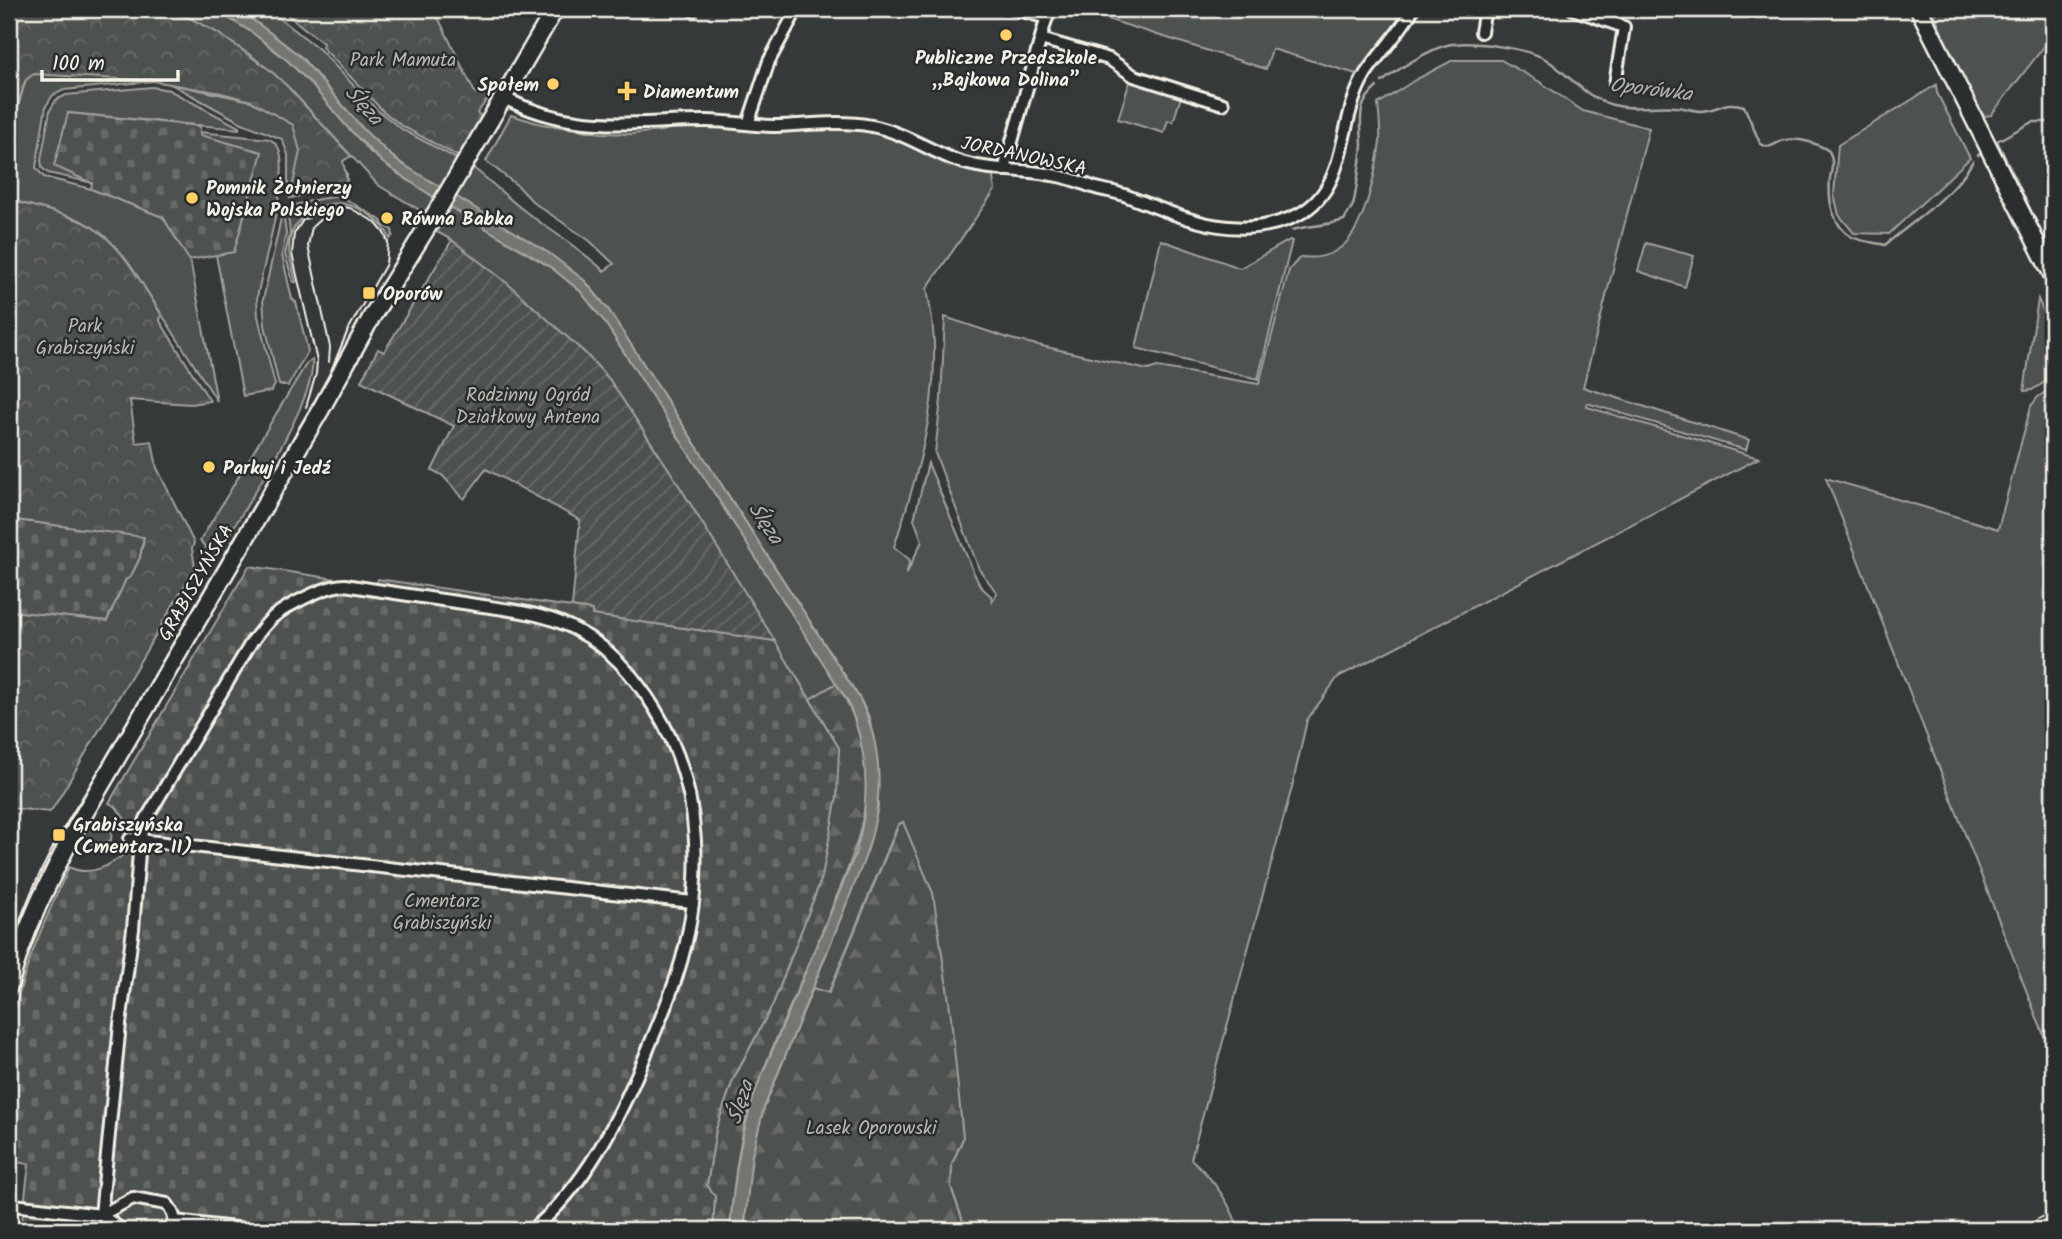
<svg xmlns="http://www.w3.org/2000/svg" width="2062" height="1239" viewBox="0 0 2062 1239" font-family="Kalam,sans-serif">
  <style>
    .grass { fill: #4e514f; stroke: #a1a19c; stroke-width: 2 }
    .forest { fill: url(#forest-firs); stroke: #a1a19c; stroke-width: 2 }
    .cemetery { fill: url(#cemetery-stones); stroke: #a1a19c; stroke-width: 2 }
    .park { fill: url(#park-crowns); stroke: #a1a19c; stroke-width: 2 }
    .garden { fill: url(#garden-furrows); stroke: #a1a19c; stroke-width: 2 }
    .water { fill: #757572; stroke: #a8a7a1; stroke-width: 2 }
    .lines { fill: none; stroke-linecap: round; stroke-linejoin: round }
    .stream { stroke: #a8a7a1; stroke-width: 2.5 }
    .street-casing { stroke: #f4f1e8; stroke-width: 16 }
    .secondary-casing { stroke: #f4f1e8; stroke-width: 21 }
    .street { stroke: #2a2d2e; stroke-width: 10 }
    .secondary { stroke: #2a2d2e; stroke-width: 16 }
    .tram { stroke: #f4f1e8; stroke-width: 2 }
    .rail-casing { stroke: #f4f1e8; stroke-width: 5 }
    .rail { stroke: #2a2d2e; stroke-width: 2.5; stroke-dasharray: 8; stroke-linecap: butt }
    .poi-dot { fill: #ffd166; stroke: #2a2d2e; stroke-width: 2.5 }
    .labels { text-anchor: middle; stroke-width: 5; stroke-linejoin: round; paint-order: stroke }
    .poi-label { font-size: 19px; font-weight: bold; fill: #f4f1e8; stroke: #2a2d2e; text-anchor: start }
    .park-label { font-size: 19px; fill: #bab9b2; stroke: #2a2d2e }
    .street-label { font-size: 19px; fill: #f4f1e8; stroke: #2a2d2e }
    .water-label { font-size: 21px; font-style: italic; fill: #b4b3ad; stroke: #2a2d2e }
  </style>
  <defs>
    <pattern id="forest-firs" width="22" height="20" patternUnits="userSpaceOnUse" patternTransform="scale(1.75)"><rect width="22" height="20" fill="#4e514f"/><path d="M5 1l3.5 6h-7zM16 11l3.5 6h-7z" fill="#686a68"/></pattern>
    <pattern id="cemetery-stones" width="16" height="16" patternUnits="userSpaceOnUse" patternTransform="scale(1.75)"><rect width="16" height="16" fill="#4e514f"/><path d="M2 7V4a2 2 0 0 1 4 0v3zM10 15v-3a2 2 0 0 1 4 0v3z" fill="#686a68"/></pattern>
    <pattern id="park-crowns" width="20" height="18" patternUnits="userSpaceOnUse" patternTransform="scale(1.75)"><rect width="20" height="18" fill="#4e514f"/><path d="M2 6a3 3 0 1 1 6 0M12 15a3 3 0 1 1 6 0" fill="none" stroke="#686a68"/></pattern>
    <pattern id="garden-furrows" width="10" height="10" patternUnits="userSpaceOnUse" patternTransform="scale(1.75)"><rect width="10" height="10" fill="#4e514f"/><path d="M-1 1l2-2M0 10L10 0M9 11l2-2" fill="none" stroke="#686a68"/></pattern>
  </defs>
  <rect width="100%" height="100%" fill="#363939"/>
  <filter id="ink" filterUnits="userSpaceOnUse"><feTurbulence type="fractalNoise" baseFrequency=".0143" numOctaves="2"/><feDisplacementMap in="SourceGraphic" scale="14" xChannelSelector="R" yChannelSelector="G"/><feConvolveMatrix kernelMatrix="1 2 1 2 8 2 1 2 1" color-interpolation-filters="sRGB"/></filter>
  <g filter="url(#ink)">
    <g class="grass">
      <path d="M163,9H214L253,33L288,61L311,84L370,152L397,173L435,198L430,207L423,212L378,185L288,87L252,56L205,26Z"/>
      <path d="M237,9H268L319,49L376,109L403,130L457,159L441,188L409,169L376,144L301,57L264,28Z"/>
      <path d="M1075,9H1409L1388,41L1380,44L1360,75L1272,49L1266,69Z"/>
      <path d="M1933,9H2053V35L1991,115L1985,116L1981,114L1948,50Z"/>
      <path d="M1453,60H1501L1540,82L1583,111L1649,128L1583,387L1749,440L1746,450L1587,403V407L1759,458L1338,677L1307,720L1292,787L1191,1159C1212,1177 1231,1204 1239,1230H966L951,1187L952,1164L963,1138L959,1102L903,822L898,825L828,994L813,988L868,849L878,807L870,719L860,699L608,309L585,281L549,254L455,196L472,167C491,181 507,198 526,212C552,232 580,248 604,271L614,264L590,241L534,203L519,187L486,161L511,115L541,124L601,133L631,134L662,131L676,127L715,126L768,131L855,129L884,134L992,173L995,190L927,288C930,307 934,327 934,347C936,415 915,483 894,547L910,560L906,575L922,541L914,519L928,463L973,571L980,586L991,596L992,601L997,593L979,569L935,453L941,399L945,317L1011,339L1148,370L1157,367L1259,384L1289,270L1300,257C1314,258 1324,258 1337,250C1364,235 1376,171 1380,142C1381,130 1379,116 1378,104L1415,80Z"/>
      <path d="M42,73L153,81L64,90L53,95L46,106L36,168L44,177L91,189L163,217L190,260L217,401L136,274L108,239L80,220L14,201L9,196V137L26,79L30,75Z"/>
      <path d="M1130,81L1181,97L1173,122L1168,120L1164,133L1118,119Z"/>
      <path d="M171,84L251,101L310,134L347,174V181L342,187L290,198L288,194V155L282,139L240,122Z"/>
      <path d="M1936,85L1937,93L1970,158L1889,234L1854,233L1839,215L1834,195L1838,145Z"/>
      <path d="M152,87L169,90L239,127V129L68,113L93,183L48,173L42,168L41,160L50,110L56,100L66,95Z"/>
      <path d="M199,132L270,139C273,141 276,144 278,147C292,171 262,267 257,298L258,316L275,385L271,391L243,396L216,255L234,252Z"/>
      <path d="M341,196L382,221V224L392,230L393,235L390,239C384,222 362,207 344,204C323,200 294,218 290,239C287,253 293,268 296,282H293L285,254L290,233L287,207L319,199Z"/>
      <path d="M449,206L552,268L580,291L604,321L837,683L810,699L670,471L609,379L585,353L452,240L437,232L442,223L439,221Z"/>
      <path d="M283,209L286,234L282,255L292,299L296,302L308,351L288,386L279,385L265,325L263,300Z"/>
      <path d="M1161,240L1240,268L1290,240L1292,241L1258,379L1136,348Z"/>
      <path d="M1646,243L1694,256L1685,287L1638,271Z"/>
      <path d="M2038,299L2053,332V377L2032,390L2024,391Z"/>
      <path d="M312,360C318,399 240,515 218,553L208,550L200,541L297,379L307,363Z"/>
      <path d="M2053,387V1059L1826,478L1998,529L2031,406L2038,397Z"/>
      <path d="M98,820L112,827L111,840L102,844L82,843L80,839L90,822Z"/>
    </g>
    <g class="forest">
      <path d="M837,683C893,780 859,843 820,936C796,995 768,1053 747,1114C737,1153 733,1190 730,1230H713L715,1196L707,1185L716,1129L733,1080L773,1004L822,877L839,748L810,699Z"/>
      <path d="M903,822L933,893L950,1008L963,1138L952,1164L951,1187L966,1230H745L748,1179L756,1134L764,1108L813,988L829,993L899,824Z"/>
    </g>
    <g class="cemetery">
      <path d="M68,113L200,126V135L262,152L234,252L189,260L163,217L91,189L92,183L54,166Z"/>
      <path d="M9,519L144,536L140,558L130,578L126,580L107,621L9,611Z"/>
      <path d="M249,566L376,585L378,579L592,610L593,615L775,641L839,748L837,796L822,877L773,1004L733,1080L716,1129L707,1185L715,1196L713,1230H21L29,1164L9,1161C9,1124 6,1086 9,1049C13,988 44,922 69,867C91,878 111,865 128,851L131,827L116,807L109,803Z"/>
    </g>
    <g class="park">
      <path d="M11,9H163L190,18L218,33L270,70L288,87L351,156L343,161L347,181L342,187L290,198L300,151L293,125L251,101L221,93L153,81L33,74L25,81L9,137V20Z"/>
      <path d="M280,9H434L475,93L488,91L492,93L477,113L481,116L459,157L402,126L383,111L322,47L323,43Z"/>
      <path d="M9,196L14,201C35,207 58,212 78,220C118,235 139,280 161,314L160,321L210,401L191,404L130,400L136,443L152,441L157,468L194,543L192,548L195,568L55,805L50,812L10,808L9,813V611L107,621L126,579L130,578L140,558L144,537L9,519Z"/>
    </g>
    <path class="garden" d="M452,240L507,283L585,353L609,379L670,471L775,641L592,615V610L572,607L580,520L486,469L464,499L442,475L432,470L454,426L361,381L378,349L384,352Z"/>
    <path class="water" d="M214,9H237L264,28L301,57L363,129L396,160L549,253L585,281L608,309L860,699C886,754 883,812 861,868L764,1108L752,1155L744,1230H730C734,1176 740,1135 758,1084L855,855C871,803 869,752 848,702L604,321L580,291L552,268L435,198L383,163L347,127L311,84L288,61L253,33Z"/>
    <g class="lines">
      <g class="stream">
        <path d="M1382,82C1398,69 1428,50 1447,45C1468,40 1529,48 1547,60C1571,76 1587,101 1618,106C1638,110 1657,105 1676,107C1685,107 1694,112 1703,111C1721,109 1724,100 1744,106L1760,143C1772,152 1774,141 1786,140C1800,138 1817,143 1829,151C1834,160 1832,169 1830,178C1828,200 1832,226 1852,237C1862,242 1874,242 1885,245C1916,219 1952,197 1973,161"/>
        <path d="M1978,155L1983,152V153"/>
        <path d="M2039,227L1997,141L2032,122H2053"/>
        <path d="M1292,230C1310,225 1327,226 1344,220C1347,215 1350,210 1353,205C1355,200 1362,150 1362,144C1361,119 1356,105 1377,87"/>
        <path d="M2045,240L2053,257"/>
        <path d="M2047,282L2053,295"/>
      </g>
      <defs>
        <g id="street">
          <path d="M691,9L693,10"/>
          <path d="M1016,9L1047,18"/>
          <path d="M1573,9L1624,27L1615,84"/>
          <path d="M1481,32L1485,9"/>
          <path d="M1041,39L1109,59L1134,76L1223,104"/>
          <path d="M504,98C578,135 629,121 707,121C730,121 753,126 776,126C808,125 840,120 872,126C902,132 927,149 955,160C991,173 1030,168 1066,178C1076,180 1086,185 1096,188C1106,191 1117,192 1127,196C1182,217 1232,242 1291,218C1352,193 1335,122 1366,73C1381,51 1400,33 1413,9"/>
          <path d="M748,124L769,61L797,9"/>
          <path d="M1004,170L1049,9"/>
          <path d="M130,839L692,902"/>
          <path d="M13,1205L101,1215L122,1230"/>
          <path d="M101,1215L120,1024L133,929L140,840L146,819L251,643C258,634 265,624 273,617C288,605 326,585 345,585C387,592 428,598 470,604C506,610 546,612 578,631C610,648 636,678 655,709C704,788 705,888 677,975C668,1003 655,1031 644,1059C618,1120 585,1187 532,1230"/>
          <path d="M101,1215L133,1198L167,1204C175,1215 177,1219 169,1230"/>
          <path d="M175,1221L252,1230"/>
        </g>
        <g id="secondary">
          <path d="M1919,9L2053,276"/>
          <path d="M9,986C25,926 49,881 77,826L321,409L371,318L434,216L555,9"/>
        </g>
      </defs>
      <use href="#street" class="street-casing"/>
      <use href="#secondary" class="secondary-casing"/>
      <use href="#street" class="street"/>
      <use href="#secondary" class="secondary"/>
      <g class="tram">
        <path d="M326,214L312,227L308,246L330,347L329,362"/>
        <path d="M9,953C27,893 54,840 89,787L328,378L348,330L386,264L388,242L384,233L375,222L350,208L337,206L303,220L294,234L292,254L317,361L316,374L306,407"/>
      </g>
      <defs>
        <path id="rail" d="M2022,1230L2053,1213"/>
      </defs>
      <use href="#rail" class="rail-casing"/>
      <use href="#rail" class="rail"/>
    </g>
  </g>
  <g class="poi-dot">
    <circle cx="1006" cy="35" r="7"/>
    <circle cx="553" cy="84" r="7"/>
    <path d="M623.5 80.5h7v7h7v7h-7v7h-7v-7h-7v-7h7z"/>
    <circle cx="192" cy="198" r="7"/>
    <circle cx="387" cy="218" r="7"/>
    <rect x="362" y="286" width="14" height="14" rx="3.5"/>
    <circle cx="209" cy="467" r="7"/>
    <rect x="52" y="828" width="14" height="14" rx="3.5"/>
  </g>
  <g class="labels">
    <g class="poi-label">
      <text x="1006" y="64" text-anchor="middle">Publiczne Przedszkole<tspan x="1006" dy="22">„Bajkowa Dolina”</tspan></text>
      <text x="539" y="91" text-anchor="end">Społem</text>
      <text x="643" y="98">Diamentum</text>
      <text x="206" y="194">Pomnik Żołnierzy<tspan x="206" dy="22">Wojska Polskiego</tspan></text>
      <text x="401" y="225">Równa Babka</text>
      <text x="383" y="300">Oporów</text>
      <text x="223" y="474">Parkuj i Jedź</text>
      <text x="73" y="831">Grabiszyńska<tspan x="73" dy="22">(Cmentarz II)</tspan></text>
    </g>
    <g class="park-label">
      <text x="403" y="66">Park Mamuta</text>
      <text x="85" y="332">Park<tspan x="85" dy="22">Grabiszyński</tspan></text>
      <text x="528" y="401">Rodzinny Ogród<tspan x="528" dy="22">Działkowy Antena</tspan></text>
      <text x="442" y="907">Cmentarz<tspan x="442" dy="22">Grabiszyński</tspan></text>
      <text x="871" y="1134">Lasek Oporowski</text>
    </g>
    <g class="street-label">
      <text transform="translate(1024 155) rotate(12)" y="7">JORDANOWSKA</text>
      <text transform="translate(195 582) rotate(-60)" y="7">GRABISZYŃSKA</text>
    </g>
    <g class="water-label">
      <text transform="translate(1651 89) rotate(7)" y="7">Oporówka</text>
      <text transform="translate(364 105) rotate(48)" y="7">Ślęza</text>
      <text transform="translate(766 523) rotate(57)" y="7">Ślęza</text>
      <text transform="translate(740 1102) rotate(-72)" y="7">Ślęza</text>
    </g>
  </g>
  <rect width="2062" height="1239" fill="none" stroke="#2a2d2e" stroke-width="35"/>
  <rect x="18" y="18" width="2027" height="1204" fill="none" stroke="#f4f1e8" stroke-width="2.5" filter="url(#ink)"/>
  <path d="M42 70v10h136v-10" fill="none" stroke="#f4f1e8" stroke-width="3.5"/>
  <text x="52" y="70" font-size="21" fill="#f4f1e8" stroke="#2a2d2e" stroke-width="5" paint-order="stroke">100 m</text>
</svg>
